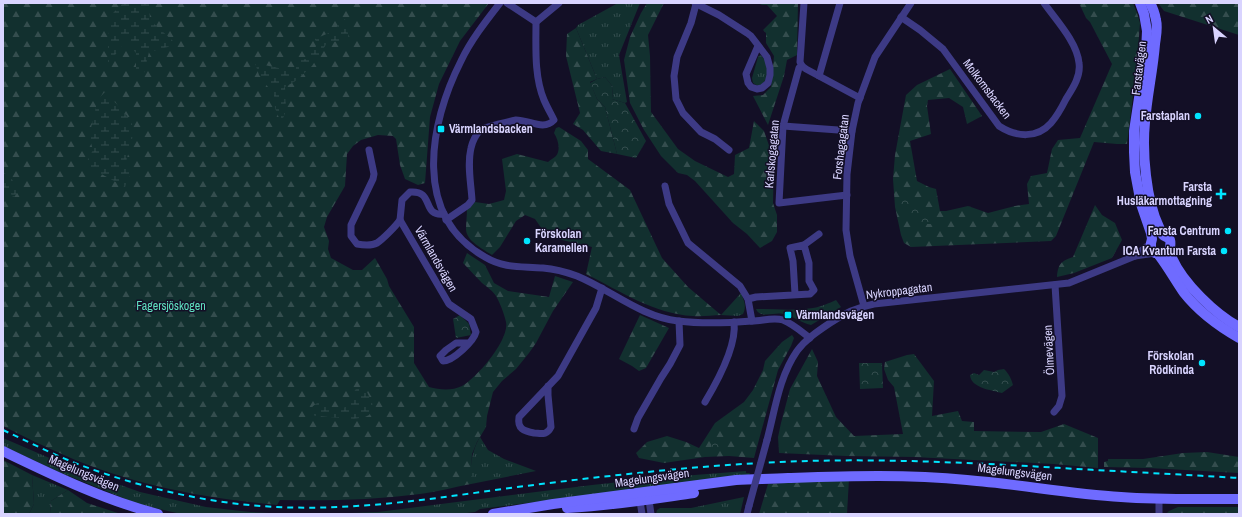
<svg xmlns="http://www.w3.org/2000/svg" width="1242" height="517" viewBox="0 0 1242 517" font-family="'Archivo Narrow',sans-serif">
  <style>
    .grass { fill: url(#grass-tufts) }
    .forest { fill: url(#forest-firs) }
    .wetland { fill: url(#wetland-marsh) }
    .park { fill: url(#park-crowns) }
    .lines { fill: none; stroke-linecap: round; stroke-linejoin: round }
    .street { stroke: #3d3a85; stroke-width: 7 }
    .secondary { stroke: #6f6bff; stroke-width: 10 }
    .rail { stroke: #00e5ff; stroke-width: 2; stroke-dasharray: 6 5; stroke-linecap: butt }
    .street-bridge { stroke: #3d3a85; stroke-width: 7 }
    .poi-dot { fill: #00e5ff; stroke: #130f26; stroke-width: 1.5 }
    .labels { text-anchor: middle; stroke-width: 3; stroke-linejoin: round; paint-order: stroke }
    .street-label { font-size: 12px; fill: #d9d4ff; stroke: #130f26 }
    .poi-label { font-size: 12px; font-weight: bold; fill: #d9d4ff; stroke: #130f26; text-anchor: end }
    .park-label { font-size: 12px; fill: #5fe0c0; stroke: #130f26 }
  </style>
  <defs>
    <pattern id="grass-tufts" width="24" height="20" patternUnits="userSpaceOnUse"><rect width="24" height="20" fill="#12302f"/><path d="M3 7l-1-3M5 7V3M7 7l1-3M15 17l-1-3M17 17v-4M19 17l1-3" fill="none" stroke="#344d4e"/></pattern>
    <pattern id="forest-firs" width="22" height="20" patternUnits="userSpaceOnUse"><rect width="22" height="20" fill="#12302f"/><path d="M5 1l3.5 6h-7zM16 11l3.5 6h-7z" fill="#344d4e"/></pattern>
    <pattern id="wetland-marsh" width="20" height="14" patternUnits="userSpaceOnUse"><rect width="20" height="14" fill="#12302f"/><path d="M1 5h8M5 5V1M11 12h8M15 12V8" fill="none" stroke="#344d4e"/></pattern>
    <pattern id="park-crowns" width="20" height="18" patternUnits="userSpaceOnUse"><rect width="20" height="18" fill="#12302f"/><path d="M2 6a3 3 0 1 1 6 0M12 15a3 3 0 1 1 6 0" fill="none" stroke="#344d4e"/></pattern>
  </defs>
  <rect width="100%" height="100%" fill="#130f26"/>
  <g class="grass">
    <path d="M618,3H640L619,55L627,102L625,103L612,99L613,87L605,77L597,79L576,28L578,25Z"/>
    <path d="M760,55C770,61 771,82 758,86L753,83L752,78L758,57Z"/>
    <path d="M741,293C744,301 747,306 743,314L738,316L721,315Z"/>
    <path d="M836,300L841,307L811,325C801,323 792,315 783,314C774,312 760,319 756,309C774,309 794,311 813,308C821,307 829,303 836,300Z"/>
    <path d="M480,437L488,450L504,459L536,471L471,484C470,467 471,452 480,437Z"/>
    <path d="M3,438L68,466L140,492L206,507L250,512L289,514H181L138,504L59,472L3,446Z"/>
    <path d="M746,471V473H750L749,475L480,509L475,512L459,514H325L378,512L592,485L656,478Z"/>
    <path d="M32,475L68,490L51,501L50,514H29L34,504Z"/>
    <path d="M744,497L740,514H656L657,510L660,508H691Z"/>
  </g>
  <g class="forest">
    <path d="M3,3H489L460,41L439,84L430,117L425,183L418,185L405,179L400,165L396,139L393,136L378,135L361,140L353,146L347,154L345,186L327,217L324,227L329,241L328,249L331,258L353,270H362L375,258L387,279L389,286L414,327V363L429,387C440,390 452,391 462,386C477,378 510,339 506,322C504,313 500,303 496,296C493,291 487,287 482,283C476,277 470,270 463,263L467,253L485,265L494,283L508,291L549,297L555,276L573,282L553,311L536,343L529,353L516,369L502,381L493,392L487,416L486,427L477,442L472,454L471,470V484C454,487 437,492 420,494C373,500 327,501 280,500L277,505C204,498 131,485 64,455C43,446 23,436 3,426Z"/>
    <path d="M647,3H664L648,35L650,56L651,112L678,149L695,161L728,177L734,174L735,155L749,148L754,121L764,131L774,160L773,203L777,215V232L772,241L760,248L747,234L733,223L695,181L687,175L678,173L661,156L644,130L630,103L624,60L630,37L641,13Z"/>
    <path d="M758,3H798L797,55L787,60L784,76L768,125L753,96L763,95L771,87L774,56L766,43V33L763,30L777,16L767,5H762Z"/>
    <path d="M1079,3H1133L1137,13L1140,23L1137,63L1127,144H1117L1094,142L1056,236L1051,241L911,247L904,243L901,235L895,207L893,179L895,155L906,95L917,85L950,69L982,116L967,124L963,107L949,98L928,100L927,106L931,134L910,141L917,181L929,187L936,189L940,211H946L968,206L988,213L1015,206L1029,204L1027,184L1031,176L1047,173L1052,149L1058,140L1080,138L1112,64L1090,22L1086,18Z"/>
    <path d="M1158,3H1239V35L1164,11Z"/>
    <path d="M576,28L597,79L590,82L597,99L605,107L617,154L601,151L583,130L573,124L580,113L566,56L567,34Z"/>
    <path d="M559,127L581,141L588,150V159L630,190L662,258L688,287L721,315C712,315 702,317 693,316C654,314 620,291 586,274L592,247L558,239L542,229L535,219L525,215L516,221L500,247L492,255C483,249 466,241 466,229C466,222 467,216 467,209L475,202L489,204L504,200L506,191L502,159L517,154L548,162C550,160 554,158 556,156C561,150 558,139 554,133L556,128Z"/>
    <path d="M1095,205L1102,215L1115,223L1122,240L1112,258L1074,273L1057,277C1058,264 1061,261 1073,257Z"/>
    <path d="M640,315L669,328L646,368L639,371L632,366L619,359Z"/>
    <path d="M792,335L794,338L791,346L778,370L754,458L729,456L705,457L664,463L639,458L636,453L647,442L667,436L686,442L699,448L715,423L744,402L753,390L763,370L765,361L782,342Z"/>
    <path d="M812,349L818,362L817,376L836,417L854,436L903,434L894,387L888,380L884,369L885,362L907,355L914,354L934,381L932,416L958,411L962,421L974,422V431L1041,432L1064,424L1098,438V468L1054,464L914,457L846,456L779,453L778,437L781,423L790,389Z"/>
    <path d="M1207,452L1239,457V473L1149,468L1104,467V462L1108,461V459H1143L1183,453Z"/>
    <path d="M3,460L32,475L34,504L29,514H3Z"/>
    <path d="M849,479L847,514H759L768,484Z"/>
    <path d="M68,490L87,503L121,514H50L51,501Z"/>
    <path d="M1178,507H1239V514H1166L1169,511Z"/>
  </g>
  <g class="wetland">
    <path d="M123,3H149L150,20L174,42L168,47L149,52L144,73H136V53L125,41L108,65V37L113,13Z"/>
    <path d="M345,19L349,39L327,43L312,66L297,80L285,87L286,111L281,123L275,108L274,95L259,75L255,63L283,69L296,70V60L306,59L317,45L315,39L331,32Z"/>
    <path d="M105,92C112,100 132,117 133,128C134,137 128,154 126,162L131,172L125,187L85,165L93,150L89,136L98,99Z"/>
    <path d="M3,172L10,177L20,190L14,197L3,187Z"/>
    <path d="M359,387L364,388L366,390L372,402L373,409L369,415L365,417L354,419L316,416L312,415L310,413C310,407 317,402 322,401L328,403L334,410L340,411C351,405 349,393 359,387Z"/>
  </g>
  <g class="park">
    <path d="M605,77L613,87L612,99L625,103L646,141L636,158L617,154L605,107L597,99L590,83L597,79Z"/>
    <path d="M911,199L932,224H919L903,213L898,201Z"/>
    <path d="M460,315L469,324L471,335L456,338L453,319Z"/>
    <path d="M859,363H882L883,388L860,389Z"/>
    <path d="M1004,369C1009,374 1011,378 1013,385L1002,393C991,390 971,388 970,375L974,373L979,375L984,370L994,372L998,370Z"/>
    <path d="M727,439V451H710L712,443Z"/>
  </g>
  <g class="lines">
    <g class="street">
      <path d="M500,3C486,21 471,40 461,61C429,124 412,216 485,257C505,269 522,266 543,268C555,269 566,272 577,276C611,290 641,317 678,321C702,324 728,323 752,321C762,321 773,317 783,320C793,324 802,332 810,338"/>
      <path d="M695,3L719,15L747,33L751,36L767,57L770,68V75L768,83L762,88L757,89L751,87L748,83L746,74L758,46"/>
      <path d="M804,3L800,62L802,66L806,69L860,98"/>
      <path d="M696,4L691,23L677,57L674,76L676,99L683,113L701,132L715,139L729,150"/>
      <path d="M901,17L920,30L943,49L999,126C1016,137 1037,139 1051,123C1057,116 1062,107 1066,99C1073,88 1081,76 1079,63C1077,42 1056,20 1044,3"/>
      <path d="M536,22L559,3"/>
      <path d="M802,66L799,68L783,126L779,203L847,195"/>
      <path d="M819,76L840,3"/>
      <path d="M783,126L852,131"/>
      <path d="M369,150L374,174L373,179L351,225V236L357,244C363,245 371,246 377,243C383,239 396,226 400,220"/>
      <path d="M665,186L669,204L688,243L740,286L748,299L752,321"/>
      <path d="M444,214C421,217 435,190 410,192L402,200L400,220L449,304L471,319L476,332C474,341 453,361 443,361L440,356L446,350L456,343H469"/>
      <path d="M446,220L468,205L472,200C471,183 467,165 471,148C472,143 476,133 481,130C485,127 511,121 516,120C529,120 544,131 554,120C551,114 547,107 544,100C534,76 536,47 536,22L507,3"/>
      <path d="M804,245L819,234"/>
      <path d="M1135,256L1151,243"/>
      <path d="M748,299L756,297L810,294L814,290L809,281V263L804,245L790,248L793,261L795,294"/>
      <path d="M864,306L850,256L846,230L847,174L852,131L858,103L875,57L911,3"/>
      <path d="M548,386V395L551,427C550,429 549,431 547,432C544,435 538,433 534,433C524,431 517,429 519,417L558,376L596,308L602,288"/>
      <path d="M705,402C717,382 737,346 734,322"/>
      <path d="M1054,412L1059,406L1062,396L1055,285"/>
      <path d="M634,429L638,418L661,378L670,364L680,345L679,321"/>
      <path d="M767,440C775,410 779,377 797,351C806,339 818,331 830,323C843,314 858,307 874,304L1069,283L1135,256L1155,253"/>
      <path d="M649,500L651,514"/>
      <path d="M640,501L642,514"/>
      <path d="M747,514L749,506"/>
      <path d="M1159,514V498"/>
    </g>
    <g class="secondary">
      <path d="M1140,3L1144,14L1147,31L1146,52L1134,131V152L1135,172L1141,204L1151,233L1152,239L1151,243V249L1155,253L1163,254L1167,252L1170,249"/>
      <path d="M1150,3C1153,8 1155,14 1156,20C1158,28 1156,36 1155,44C1153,70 1147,96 1145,122C1142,152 1146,200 1159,227C1160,229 1161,233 1163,235C1165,237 1168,237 1170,240C1171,243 1170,246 1170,249C1170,252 1171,256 1172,258C1183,283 1215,314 1239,327"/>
      <path d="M1158,254C1168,267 1175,280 1184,293C1199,312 1218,326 1239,338"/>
      <path d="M3,451C53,475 104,500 158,514"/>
      <path d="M567,508C610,506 652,499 694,493"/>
      <path d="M493,514L553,504L736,480C754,479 771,479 788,478C849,476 906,474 967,480C1018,484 1069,494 1121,497C1160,500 1200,499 1239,499"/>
    </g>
    <path class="rail" d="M3,430C29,442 56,456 83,466C126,482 171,494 217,501C320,517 416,501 517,487C605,476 692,466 780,462C868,458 956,462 1044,467C1109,471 1174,474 1239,478"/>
    <path class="street-bridge" d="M749,506L767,440"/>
  </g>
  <g class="poi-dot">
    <circle cx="1198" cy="116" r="4"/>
    <rect x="437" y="125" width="8" height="8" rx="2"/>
    <path d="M1219 188h4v4h4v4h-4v4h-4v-4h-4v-4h4z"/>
    <circle cx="1228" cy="231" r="4"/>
    <circle cx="527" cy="241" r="4"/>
    <circle cx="1224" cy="251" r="4"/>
    <rect x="784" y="311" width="8" height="8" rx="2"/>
    <circle cx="1202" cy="363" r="4"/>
  </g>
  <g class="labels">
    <g class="street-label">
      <text transform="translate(1139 68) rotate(-83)" y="4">Farstavägen</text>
      <text transform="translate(987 89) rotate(53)" y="4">Molkomsbacken</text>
      <text transform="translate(841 147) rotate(-83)" y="4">Forshagagatan</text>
      <text transform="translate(772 154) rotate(-85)" y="4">Karlskogagatan</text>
      <text transform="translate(436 259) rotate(60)" y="4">Värmlandsvägen</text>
      <text transform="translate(899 291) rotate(-7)" y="4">Nykroppagatan</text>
      <text transform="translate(1049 350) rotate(-93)" y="4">Ölmevägen</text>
      <text transform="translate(1015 472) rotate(7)" y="4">Magelungsvägen</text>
      <text transform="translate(84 473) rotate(23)" y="4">Magelungsvägen</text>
      <text transform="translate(652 478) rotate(-8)" y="4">Magelungsvägen</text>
    </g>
    <g class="poi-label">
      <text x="1190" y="120">Farstaplan</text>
      <text x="449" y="133" text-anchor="start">Värmlandsbacken</text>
      <text x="1212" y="191">Farsta<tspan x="1212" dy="14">Husläkarmottagning</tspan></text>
      <text x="1220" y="235">Farsta Centrum</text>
      <text x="535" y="238" text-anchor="start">Förskolan<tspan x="535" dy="14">Karamellen</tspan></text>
      <text x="1216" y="255">ICA Kvantum Farsta</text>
      <text x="796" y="319" text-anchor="start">Värmlandsvägen</text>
      <text x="1194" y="360">Förskolan<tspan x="1194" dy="14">Rödkinda</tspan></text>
    </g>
    <g class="park-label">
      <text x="171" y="310">Fagersjöskogen</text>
    </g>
  </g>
  <rect width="1242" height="517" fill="none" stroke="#d9d4ff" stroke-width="8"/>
  <g transform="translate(1214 28) rotate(331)" stroke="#130f26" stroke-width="3" paint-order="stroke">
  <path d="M0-3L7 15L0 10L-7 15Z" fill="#d9d4ff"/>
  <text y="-6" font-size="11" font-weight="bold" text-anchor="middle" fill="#d9d4ff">N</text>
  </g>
</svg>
